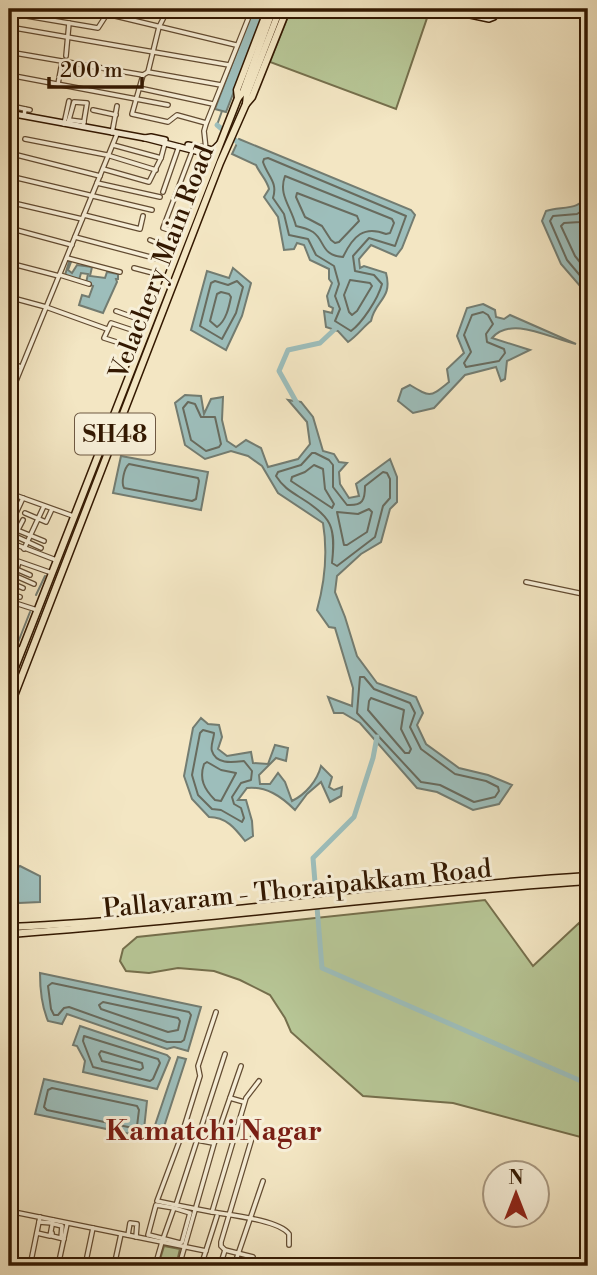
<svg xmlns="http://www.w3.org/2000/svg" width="597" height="1275" viewBox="0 0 597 1275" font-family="'Libre Bodoni',serif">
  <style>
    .green { fill: #b7c696; stroke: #756f4c; stroke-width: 2 }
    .water { fill: #9dbebb; stroke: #737c71; stroke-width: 2 }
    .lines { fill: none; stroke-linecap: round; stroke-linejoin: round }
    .shore { stroke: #686b5e; stroke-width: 2 }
    .stream { stroke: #737c71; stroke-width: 2 }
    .river { stroke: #9dbebb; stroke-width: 5 }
    .street-casing { stroke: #634c32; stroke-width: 6 }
    .secondary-casing { stroke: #331801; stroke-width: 8 }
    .primary-casing { stroke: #331801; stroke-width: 9 }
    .street { stroke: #f7efd8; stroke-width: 3.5 }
    .secondary { stroke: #f7efd8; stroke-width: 5 }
    .primary { stroke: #f3e6c3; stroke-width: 6 }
    .labels { text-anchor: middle; stroke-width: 6; stroke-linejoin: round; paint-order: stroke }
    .shield { fill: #f7efd8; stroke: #6e5842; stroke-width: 2 }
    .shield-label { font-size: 24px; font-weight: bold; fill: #331801 }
    .street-label { font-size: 26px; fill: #331801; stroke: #f7efd8 }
    .neighbourhood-label { font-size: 28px; font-weight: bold; fill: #7a1f14; stroke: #f7efd8 }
  </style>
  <rect width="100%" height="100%" fill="#f3e6c3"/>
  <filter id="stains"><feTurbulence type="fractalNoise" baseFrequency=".00286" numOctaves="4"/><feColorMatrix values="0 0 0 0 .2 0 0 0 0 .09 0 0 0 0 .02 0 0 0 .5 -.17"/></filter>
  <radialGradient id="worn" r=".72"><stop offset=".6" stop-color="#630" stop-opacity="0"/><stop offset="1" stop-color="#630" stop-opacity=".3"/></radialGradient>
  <g class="green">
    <path d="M291,9H355L427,18L396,109L270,62Z"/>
    <path d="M485,900L533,966L579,923L588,945V1139L453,1103L363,1096L291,1032L285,1018L270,995L240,980L214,971L178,968L149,973L126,971L120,961L123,949L137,937Z"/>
    <path d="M164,1246L180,1249L176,1266H158Z"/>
  </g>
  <g class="water">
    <path d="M253,9H266L226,112L215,109Z"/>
    <path d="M239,139L411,210L415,215L402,248L396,256L371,245L359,259L360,268L364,266L386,273C393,299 375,300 371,321C363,327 358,335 348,342L338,331L326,327L324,311L332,313L333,308L329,306L327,296L332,283L329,279V269L310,260L304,245L297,243L294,249L284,250L278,217L264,197L269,189C267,180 260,174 256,165L232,154Z"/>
    <path d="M588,194V294H587L561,264L542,221L546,211C562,206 580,211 588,194Z"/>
    <path d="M69,262H71L68,270L72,273L77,265L92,267L90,276L105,278L107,272L118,274V279H116L117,282L103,313L79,305L82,295L89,297L93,286L86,283L88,274L81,273L79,280L65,275Z"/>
    <path d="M233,268L251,283L242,316L226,350L191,330L207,271L229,278Z"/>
    <path d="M483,304L495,310L496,317L504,319L510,315L576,344C551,339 512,315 492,338L530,350L507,361L505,379L501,381L496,367L465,375L434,408L413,413L398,401L402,389L410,385C431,398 430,397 449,382L447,369L464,353L457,336L467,308Z"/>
    <path d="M185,395L201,396L204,414L211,399L223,397L222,420L227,441L236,447L246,440L261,448L268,467L298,459L310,444L307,422L288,400L301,402L313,417L323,451L334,454L339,462L347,463L339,472L340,484L349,498L359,496L356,484L390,459L397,477V502L390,509L381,542L361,554L337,576L335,592L345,617L357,656L377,683L416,697L423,713L417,725L426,744L459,768L488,775L512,785L499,804L473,810L437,792L417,788L360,723L343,713H334L328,697L352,706L353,688L335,628L329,627L317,610C325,581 328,553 323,523L278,493L262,466L248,456L231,451L205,459L185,445L175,403Z"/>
    <path d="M121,456L208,472L201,510L113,493Z"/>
    <path d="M201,718L208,724L219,725L222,737L218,749L227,756L251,752L253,763L268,764L275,745L288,748L286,761L276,758L259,775L260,784H270L278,773L285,782L292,801C306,794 317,781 321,766L332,777L329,787L334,790L342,787L341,796L330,802L321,782L307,794L295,810C281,796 266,786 247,788L238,800H246L252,821L253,836L245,841C235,828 226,817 209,817L192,799L184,776L193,728Z"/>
    <path d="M20,866L40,876V902L19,903L9,892V872Z"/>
    <path d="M40,973L201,1007L188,1051L174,1047L167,1049L67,1014L62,1024L48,1021C42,1007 40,988 40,973Z"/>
    <path d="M80,1026L167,1055L170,1058L157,1089L83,1072L85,1061L77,1046L73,1045Z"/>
    <path d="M178,1057L186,1059L160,1139L150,1140Z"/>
    <path d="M44,1079L147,1101L144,1129L140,1136L35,1114Z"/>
  </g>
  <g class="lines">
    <g class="shore">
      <path d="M268,158L406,216L395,246L369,238L353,256L355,271L374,275L382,284C378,299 362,323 351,331L335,321L340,309L335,296L339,284L334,266L316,255L308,239L289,235L284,214L273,198C278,182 268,177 263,162L264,159Z"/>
      <path d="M285,176L392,219L394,223L390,233L386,234C364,225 353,236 343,257C321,256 325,240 313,232C308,229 301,227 296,226C291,206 278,195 285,176Z"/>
      <path d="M297,193L357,216L359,221L339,242L335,243L331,240L322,226L305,217L296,197Z"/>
      <path d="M588,207L577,214L553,216L550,221L567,260L588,285"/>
      <path d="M588,217L580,222L564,223L561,226L575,256L588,272"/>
      <path d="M350,280L370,283L372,286L357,311L352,315L349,312L344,295Z"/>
      <path d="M215,281L228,285L237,281L243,287L236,313L222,339L200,326L211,283Z"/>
      <path d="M221,292L229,294L231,297C229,307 226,321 217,327L210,321L217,294Z"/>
      <path d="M483,312L488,315L493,324L486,334L487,342L504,349L505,353L499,361L466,367L464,363L471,352L464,335L472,315Z"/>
      <path d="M188,402L195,404L201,417H215L221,444L219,447L206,451L191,440L183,408Z"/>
      <path d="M312,453H315L329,460L333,465V487L347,505C363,506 365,500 365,486L383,472L387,473L390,479V498L383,506L375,537L337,566L332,563C336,527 332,517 301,498C290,491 283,487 276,476L278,472L301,465Z"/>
      <path d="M129,464L198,478L199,481L196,499L192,501L124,488C121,483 124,468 129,464Z"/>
      <path d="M314,465L323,469L325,489L334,504L332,508L291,481L292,477L305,472Z"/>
      <path d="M369,509L372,512L367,532L347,545H344L337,512L358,514Z"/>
      <path d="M360,677H364L374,689L410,703L415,713L410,727L421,749L455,774L486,781L498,787L499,791L495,797L474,802L440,785L421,782L357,713Z"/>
      <path d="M371,698L404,710L401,729L411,749L409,753H405L368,710L369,701Z"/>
      <path d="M203,730L214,733C214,738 210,747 212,751C216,765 234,762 244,761L252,771L251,780L241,783L232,797L234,804L241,808L244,818L242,822L221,810L212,809L198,795L192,775L200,733Z"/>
      <path d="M207,762L221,770L236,773L221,801L215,800C204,789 199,779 204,764Z"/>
      <path d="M52,983L189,1012L191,1015L184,1040L181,1042H167L69,1007L64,1008L58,1015H54L51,1009L48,986Z"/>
      <path d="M103,1002L178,1018L180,1021L178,1030L168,1032L101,1009L99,1005Z"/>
      <path d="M84,1036L158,1059L160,1063L153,1079L150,1081L93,1067L83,1041Z"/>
      <path d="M101,1051L142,1063L143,1068L140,1070L102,1061L99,1054Z"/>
      <path d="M52,1088L137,1106L139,1110L137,1126L133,1128L47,1110L44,1107L48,1090Z"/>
    </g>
    <g class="stream">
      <path d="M217,125L222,111"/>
      <path d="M36,595L45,576"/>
      <path d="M17,645L30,612"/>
      <path d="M9,667L15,650"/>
    </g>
    <g class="river">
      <path d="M217,125L241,145"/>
      <path d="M298,405L279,371L288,350L320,343L336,328"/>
      <path d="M377,737L373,758L354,817L313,858L322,968L588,1084"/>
    </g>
    <defs>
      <g id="street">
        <path d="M55,9L87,15"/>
        <path d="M168,9L159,27L148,72L143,75L132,114L168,122L177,115L206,123"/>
        <path d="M232,9H234"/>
        <path d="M9,13L98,28L107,14L236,45"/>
        <path d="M9,27L229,65"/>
        <path d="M9,52L143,75"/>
        <path d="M66,56L69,23"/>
        <path d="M148,72L221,85"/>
        <path d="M9,75L168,105"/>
        <path d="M58,84L62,62"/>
        <path d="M139,88L213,104"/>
        <path d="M16,107L25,109"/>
        <path d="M93,110L116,115"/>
        <path d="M24,116L25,109L30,110"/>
        <path d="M69,120L84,122"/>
        <path d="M68,123L74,102L87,103L83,127"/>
        <path d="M64,124L69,101"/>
        <path d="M112,133L117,106"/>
        <path d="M25,139L107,155L156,170"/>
        <path d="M206,149L204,131L206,124L248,19L250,9"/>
        <path d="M9,153L100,176"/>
        <path d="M161,158L165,143"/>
        <path d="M103,169L149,182L161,158L113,145"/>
        <path d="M9,176L152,210"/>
        <path d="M97,183L160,197"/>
        <path d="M163,192L179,146"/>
        <path d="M9,202L82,219"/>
        <path d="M84,215L140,229L143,216"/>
        <path d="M9,228L72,245"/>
        <path d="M183,235L163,228L193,149"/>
        <path d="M75,237L173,263"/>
        <path d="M150,240L177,251"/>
        <path d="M67,258L120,272"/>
        <path d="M9,263L59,276"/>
        <path d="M134,268L168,277"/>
        <path d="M60,275L89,284"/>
        <path d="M9,297L46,307L107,329"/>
        <path d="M116,311L138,319L129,346L104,338L111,323L144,334"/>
        <path d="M9,362L21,367"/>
        <path d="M9,398L117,134"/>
        <path d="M9,493L73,516"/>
        <path d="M9,509L15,496"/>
        <path d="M25,513L46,522L52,509"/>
        <path d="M9,528L23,498"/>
        <path d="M17,530L44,541"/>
        <path d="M15,536L41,548"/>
        <path d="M9,542L56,560"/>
        <path d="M11,543L23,520"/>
        <path d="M24,549L44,506"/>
        <path d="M9,558L52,573"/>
        <path d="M9,566L30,575"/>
        <path d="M9,573L34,584"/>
        <path d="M9,582L23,588"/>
        <path d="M526,582L588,595"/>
        <path d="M9,593L19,562"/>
        <path d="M9,593L20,597"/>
        <path d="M9,601L37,610"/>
        <path d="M9,609L15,612"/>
        <path d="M9,616L14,618"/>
        <path d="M9,624H11"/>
        <path d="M9,646L22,650"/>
        <path d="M216,1012L198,1066L200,1076L181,1137L157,1201L176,1205L225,1054"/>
        <path d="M230,1098L244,1102"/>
        <path d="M181,1137L213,1143"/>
        <path d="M252,1138L221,1242V1246L225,1250L253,1257"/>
        <path d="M176,1205L212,1212L246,1098L259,1081"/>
        <path d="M9,1211L206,1251"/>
        <path d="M212,1212C230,1215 279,1220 289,1234V1245"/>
        <path d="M39,1222L52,1223"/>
        <path d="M54,1224L62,1226L61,1238"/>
        <path d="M37,1233L50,1236L53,1220"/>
        <path d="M52,1233V1236L64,1239"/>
        <path d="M128,1235L130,1223L137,1224L136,1237"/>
        <path d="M9,1239L15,1212"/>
        <path d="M30,1266L40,1217"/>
        <path d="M58,1266L67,1224"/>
        <path d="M85,1266L93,1228"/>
        <path d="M114,1266L121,1234"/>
        <path d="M155,1266L162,1242L163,1239L174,1208L156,1205L148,1235H149L180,1243L182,1242L190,1213L174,1208"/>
        <path d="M179,1266L214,1144L241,1066"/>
        <path d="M201,1266L217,1216"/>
        <path d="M220,1266L225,1250"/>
        <path d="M234,1266L263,1181"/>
      </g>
      <g id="secondary">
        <path d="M416,9L456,12L489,19L494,17L498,9"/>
        <path d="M9,113L145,138L215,156"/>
        <path d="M145,138L151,137L165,140"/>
        <path d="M188,145L213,150L220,143"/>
      </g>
      <g id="primary">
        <path d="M238,98L237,90L268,9"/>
        <path d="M246,104L247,94L280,9"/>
        <path d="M9,683L238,98L243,92L273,9"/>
        <path d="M9,709L220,163L246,104L252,97L287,9"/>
        <path d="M9,927C203,918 395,888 588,876"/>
        <path d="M9,934C202,920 395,894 588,881"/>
      </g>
    </defs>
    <use href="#street" class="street-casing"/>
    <use href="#secondary" class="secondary-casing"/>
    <use href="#primary" class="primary-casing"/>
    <use href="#street" class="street"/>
    <use href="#secondary" class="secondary"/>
    <use href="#primary" class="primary"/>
  </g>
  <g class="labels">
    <rect class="shield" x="75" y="413.5" width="80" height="41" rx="5"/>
    <g class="shield-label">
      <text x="115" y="442">SH48</text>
    </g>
    <g class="street-label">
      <text transform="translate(161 262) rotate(-69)" y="9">Velachery Main Road</text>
      <text transform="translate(297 888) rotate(-6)" y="9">Pallavaram - Thoraipakkam Road</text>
    </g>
    <g class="neighbourhood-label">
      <text x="214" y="1140">Kamatchi Nagar</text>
    </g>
  </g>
  <rect width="597" height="1275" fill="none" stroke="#f3e6c3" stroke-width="35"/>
  <rect x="10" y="10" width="576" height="1254" fill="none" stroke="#331801" stroke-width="3.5"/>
  <rect x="18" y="18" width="562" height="1240" fill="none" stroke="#331801" stroke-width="2"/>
  <g transform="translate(516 1194)"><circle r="33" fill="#f7efd8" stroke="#a99982" stroke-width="2"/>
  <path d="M0-5L12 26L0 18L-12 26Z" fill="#8f2418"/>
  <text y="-10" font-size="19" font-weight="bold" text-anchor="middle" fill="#331801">N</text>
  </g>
  <path d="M49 77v10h93v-10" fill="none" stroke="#331801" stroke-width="3.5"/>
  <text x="60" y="77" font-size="21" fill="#331801" stroke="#f7efd8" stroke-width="5" paint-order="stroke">200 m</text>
  <rect width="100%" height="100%" filter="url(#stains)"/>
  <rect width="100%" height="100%" fill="url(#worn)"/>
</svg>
